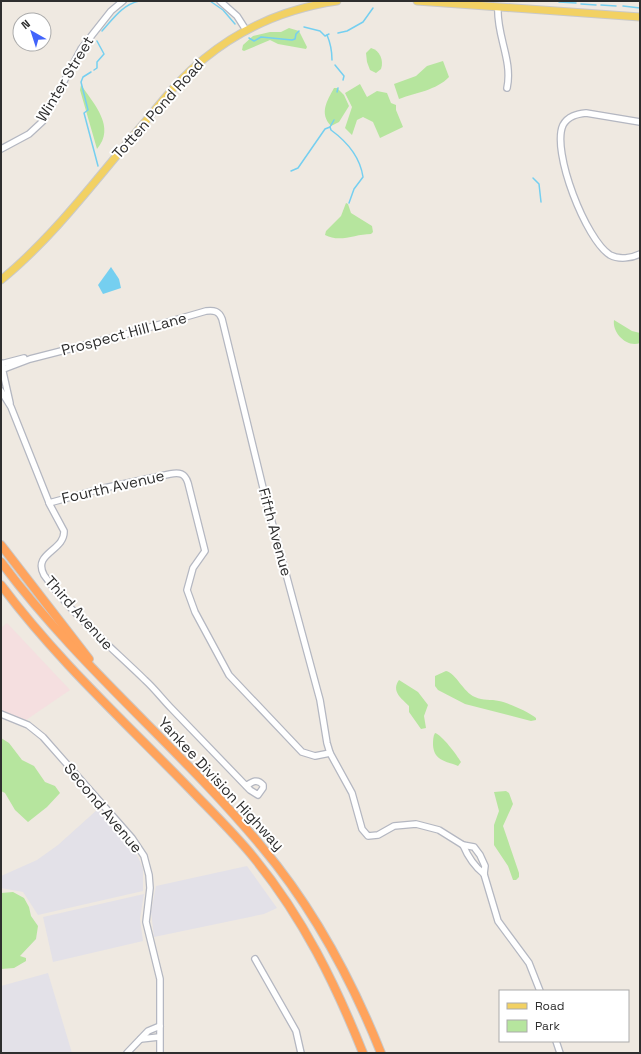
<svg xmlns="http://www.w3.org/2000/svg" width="641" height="1054" viewBox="0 0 641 1054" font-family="'Space Grotesk',sans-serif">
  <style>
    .industrial { fill: #e3e1e8 }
    .medical { fill: #f5dfe0 }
    .green { fill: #b6e59e }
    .water { fill: #75cff0 }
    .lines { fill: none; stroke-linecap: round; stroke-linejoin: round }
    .stream { stroke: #75cff0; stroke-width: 1.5 }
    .minor-casing { stroke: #b4b7c1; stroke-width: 8 }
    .major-casing { stroke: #c9c9c9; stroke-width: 9 }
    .highway-casing { stroke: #c9c9c9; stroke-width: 10 }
    .minor { stroke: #fff; stroke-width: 5.5 }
    .major { stroke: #f2d163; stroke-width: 7 }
    .highway { stroke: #ffa35c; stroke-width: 8 }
    .labels { text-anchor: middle; stroke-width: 4; stroke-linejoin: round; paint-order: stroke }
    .street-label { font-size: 15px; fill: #2e2e2e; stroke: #fff }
  </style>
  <rect width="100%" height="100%" fill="#efe9e1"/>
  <g class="industrial">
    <path d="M98,809L130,844L139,859L143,869V891L38,915L23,892L1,888V876L37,860L58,845Z"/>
    <path d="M247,866L277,908L264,914L154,937L151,912L156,886Z"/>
    <path d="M144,894L140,919L143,941L53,962L43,917Z"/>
    <path d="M48,973L72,1053H1V986Z"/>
  </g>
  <path class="medical" d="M7,623L70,690L26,720L1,710V628Z"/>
  <g class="green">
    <path d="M289,28L299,31L307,47L306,49L278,44L270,40L244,51L242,50L243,45L253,36L270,32H281Z"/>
    <path d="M371,48C380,50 384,61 381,69L376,73L370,70L367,62L366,53Z"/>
    <path d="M443,61L449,77C437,90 415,93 399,99L394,84L416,76L427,66Z"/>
    <path d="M360,84L367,97L377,91L387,93L391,103L396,105V110L403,127L380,138L373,122L363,117L357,120L352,135L345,128L352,107L345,93Z"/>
    <path d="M81,85C94,104 116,127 97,149L80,90Z"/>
    <path d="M337,88L344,95L349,106L339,122L331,126C319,113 327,101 334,88Z"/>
    <path d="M346,203L348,204L351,213L372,226L373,232L371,234C355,234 340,243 325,235L326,231L341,216Z"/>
    <path d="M614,320L632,331L640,333V343C627,348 612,333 614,320Z"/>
    <path d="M446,671C456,673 463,692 475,697C483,701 491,699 499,701C509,703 529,712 536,718V720L531,721L465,704L438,690L435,686V676Z"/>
    <path d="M399,680L418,692L428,705L424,716L426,728L421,729L409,712V706C401,698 391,691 399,680Z"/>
    <path d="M435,733C442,735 457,755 461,762L458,766C446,761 434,761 433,745C433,741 433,736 435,733Z"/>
    <path d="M1,738L9,743L22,760L34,766L45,782L55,786L60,793L47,807L28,822L15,810L5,793L1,791Z"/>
    <path d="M506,791L509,793L513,804L503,826L519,873V877L516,880H513L508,866L494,845V825L499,811L494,792Z"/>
    <path d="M13,892L24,898L29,907L31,916L38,926L36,939L20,956L26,958V961L14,968L1,969V893Z"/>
  </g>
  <path class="water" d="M111,267L119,279L121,288L103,294L98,285Z"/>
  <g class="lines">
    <g class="stream">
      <path d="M210,1L223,10L235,24"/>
      <path d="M550,1H552"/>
      <path d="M559,2L576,3"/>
      <path d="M581,4L596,5"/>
      <path d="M601,5L616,6"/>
      <path d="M623,6L640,8"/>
      <path d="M304,27L320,31L325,36L329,34"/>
      <path d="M102,31C113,19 122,5 139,1"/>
      <path d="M338,33L347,31L363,22L373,8"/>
      <path d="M327,35C330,42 332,53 332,60"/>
      <path d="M249,38L254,41L261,37L292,40L295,39L296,34L299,31"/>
      <path d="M335,65L344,76L343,80"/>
      <path d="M94,70L97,68V62L104,54L97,41"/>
      <path d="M91,72L83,77L81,82L88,110L84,113L98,166"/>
      <path d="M337,92L338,88"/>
      <path d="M334,120L330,127L331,130C346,141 360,156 363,177L354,189L349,203"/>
      <path d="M291,171L298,168L325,129L330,127"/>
      <path d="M533,178L539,184L541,202"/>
    </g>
    <defs>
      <g id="minor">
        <path d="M220,1L237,16L246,30"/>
        <path d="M498,7C496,35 513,60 507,88"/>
        <path d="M640,122L586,113C577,114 568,116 563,125C551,151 586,240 610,255C619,260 632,258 640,254"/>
        <path d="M1,149L29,134L43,121L81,49L111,11L123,1"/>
        <path d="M1,363L10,403"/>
        <path d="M1,364L24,358"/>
        <path d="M1,370L30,359L116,337L206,311C214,310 219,311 222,319L265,496L320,700L327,743L330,753L352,793L362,829L368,836L378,835L394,826L416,824L439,830L463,845L474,847L480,855L485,866L484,874L498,921L529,963L540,991"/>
        <path d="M1,391L11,407L50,505L64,531C65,551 32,553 44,575C72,615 110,646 145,680C155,689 163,700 172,709C198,736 224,763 250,790L258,795L263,788V785C257,778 252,782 246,786"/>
        <path d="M49,503L104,488L170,474C179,472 185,473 188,483L205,551L193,568L187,590L195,612L229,675L302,752L315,756L330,753"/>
        <path d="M1,714L28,725L43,737L132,838L144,856L149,875L150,888L146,922L160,979V1053"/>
        <path d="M463,845C468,857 474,866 484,874"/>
        <path d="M255,959L296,1031L301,1053"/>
        <path d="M141,1039L159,1037"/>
        <path d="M556,1041L560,1053"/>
        <path d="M127,1053L148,1031L160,1026"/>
      </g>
      <g id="major">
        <path d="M417,1L640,17"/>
        <path d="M1,280C56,235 99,175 145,122C164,99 182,76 205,58C243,27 289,8 337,1"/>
      </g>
      <g id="highway">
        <path d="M1,545L89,659"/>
        <path d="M1,562C78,666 180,748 262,847C314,909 351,978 381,1053"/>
        <path d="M1,585C56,659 125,722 189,788C212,812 235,834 255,859C303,918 335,983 363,1053"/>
      </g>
    </defs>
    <use href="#minor" class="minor-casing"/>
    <use href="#major" class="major-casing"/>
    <use href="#highway" class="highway-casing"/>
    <use href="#minor" class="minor"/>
    <use href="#major" class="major"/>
    <use href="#highway" class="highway"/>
  </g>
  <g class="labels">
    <g class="street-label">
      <text transform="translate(65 79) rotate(-59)" y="5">Winter Street</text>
      <text transform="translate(158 109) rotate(-48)" y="5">Totten Pond Road</text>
      <text transform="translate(124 334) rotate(-15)" y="5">Prospect Hill Lane</text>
      <text transform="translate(113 487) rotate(-13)" y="5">Fourth Avenue</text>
      <text transform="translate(275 532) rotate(75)" y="5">Fifth Avenue</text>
      <text transform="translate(79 613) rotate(48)" y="5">Third Avenue</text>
      <text transform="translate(221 784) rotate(47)" y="5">Yankee Division Highway</text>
      <text transform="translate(103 808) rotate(50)" y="5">Second Avenue</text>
    </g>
  </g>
  <rect width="641" height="1054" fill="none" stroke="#2e2e2e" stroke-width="4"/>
  <rect x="499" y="990" width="130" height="52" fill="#ffffff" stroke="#ababab"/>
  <rect x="507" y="1003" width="20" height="6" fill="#f2d163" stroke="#ababab"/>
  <text x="535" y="1010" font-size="12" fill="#2e2e2e">Road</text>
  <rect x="507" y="1020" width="20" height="12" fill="#b6e59e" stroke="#ababab"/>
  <text x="535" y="1030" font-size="12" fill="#2e2e2e">Park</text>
  <g transform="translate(32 32) rotate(321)"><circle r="19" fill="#ffffff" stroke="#ababab"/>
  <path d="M0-3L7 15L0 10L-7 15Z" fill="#4264fb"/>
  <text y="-6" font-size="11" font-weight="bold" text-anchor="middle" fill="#2e2e2e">N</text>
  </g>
</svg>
